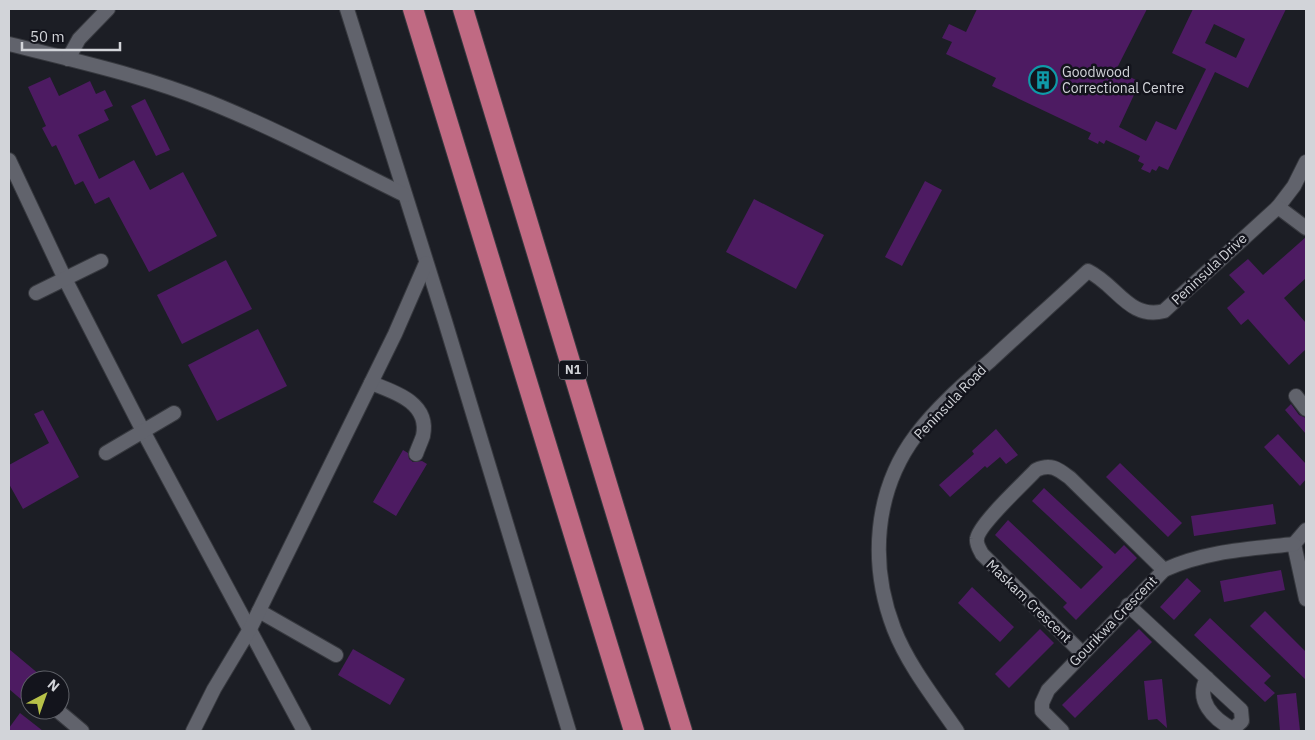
<svg xmlns="http://www.w3.org/2000/svg" width="1315" height="740" viewBox="0 0 1315 740" font-family="'IBM Plex Sans',sans-serif">
  <style>
    .building { fill: #4d1b62; fill-rule: evenodd }
    .lines { fill: none; stroke-linecap: round; stroke-linejoin: round }
    .minor-casing { stroke: #37393f; stroke-width: 16 }
    .highway-casing { stroke: #37393f; stroke-width: 22 }
    .minor { stroke: #61636c; stroke-width: 14 }
    .highway { stroke: #c06a83; stroke-width: 20 }
    .labels { text-anchor: middle; stroke-width: 5; stroke-linejoin: round; paint-order: stroke }
    .shield { fill: #13141c; stroke: #999aa0; stroke-width: 1 }
    .shield-label { font-size: 12px; font-weight: bold; fill: #d2d4d9 }
    .poi-label { font-size: 14px; fill: #d2d4d9; stroke: #13141c; text-anchor: start }
    .street-label { font-size: 14px; fill: #d2d4d9; stroke: #13141c }
  </style>
  <rect width="100%" height="100%" fill="#1c1e25"/>
  <g class="building">
    <path d="M977,9H1147L1116,70L1140,82L1119,127L1146,141L1156,121L1176,130L1206,69L1172,53L1193,9H1286L1248,88L1215,72L1168,170L1159,166L1156,171L1152,169L1150,173L1141,169L1144,164L1138,161L1140,156L1106,140L1104,144L1099,141L1098,144L1088,139L1091,133L992,86L996,78L946,54L952,42L942,38L949,24L966,32ZM1214,24L1245,39L1236,58L1205,43Z"/>
    <path d="M50,77L59,96L90,81L96,94L105,90L113,106L104,110L109,120L78,135L99,179L134,160L150,190L183,172L217,236L149,272L109,197L95,204L83,181L75,185L56,145L52,147L42,128L46,126L28,87Z"/>
    <path d="M145,99L170,150L156,156L131,106Z"/>
    <path d="M925,181L942,190L902,266L885,257Z"/>
    <path d="M754,199L824,235L796,289L726,252Z"/>
    <path d="M1306,237V278L1284,298L1306,323V349L1289,365L1248,319L1241,325L1227,308L1245,292L1229,275L1248,259L1263,275Z"/>
    <path d="M226,260L252,309L182,344L157,295Z"/>
    <path d="M258,329L287,386L217,421L188,365Z"/>
    <path d="M1291,404L1299,415L1306,418V434L1285,410Z"/>
    <path d="M43,410L79,477L23,509L9,484V465L49,443L34,414Z"/>
    <path d="M996,429L1018,455L1006,464L1000,457L987,468L985,466L950,497L939,485L974,454L972,451Z"/>
    <path d="M1278,434L1306,464V479L1300,486L1264,447Z"/>
    <path d="M403,450L408,453L409,459L413,462L422,461L427,464L396,516L373,502Z"/>
    <path d="M1120,463L1182,523L1168,537L1106,477Z"/>
    <path d="M1044,488L1115,554L1124,545L1137,558L1076,620L1063,607L1067,603L995,535L1008,520L1081,589L1103,567L1032,501Z"/>
    <path d="M1273,504L1276,524L1194,536L1191,516Z"/>
    <path d="M1281,570L1285,590L1224,602L1220,581Z"/>
    <path d="M1187,578L1201,591L1174,620L1160,607Z"/>
    <path d="M972,587L1014,627L1000,642L958,603Z"/>
    <path d="M1265,611L1306,652V680L1250,626Z"/>
    <path d="M1210,618L1271,676L1264,683L1275,693L1265,702L1194,635Z"/>
    <path d="M1040,629L1054,643L1009,688L995,674Z"/>
    <path d="M1139,629L1152,642L1075,718L1062,705Z"/>
    <path d="M9,649L46,680H30V692L23,701L9,689Z"/>
    <path d="M353,649L405,679L390,705L338,675Z"/>
    <path d="M1162,679L1167,728L1157,719L1148,720L1144,681Z"/>
    <path d="M1296,693L1300,731H1280L1277,695Z"/>
    <path d="M20,713L43,731H9V728Z"/>
  </g>
  <g class="lines">
    <defs>
      <g id="minor">
        <path d="M347,9L445,321L569,731"/>
        <path d="M9,44C76,61 145,76 209,102C276,129 340,163 405,195"/>
        <path d="M68,59L79,39L108,9"/>
        <path d="M9,160L65,279L143,431L304,731"/>
        <path d="M1278,207L1294,186L1306,162"/>
        <path d="M36,293L101,261"/>
        <path d="M371,383C395,392 430,403 423,436C421,442 418,448 416,454"/>
        <path d="M1296,396L1306,409"/>
        <path d="M106,453L174,413"/>
        <path d="M1294,544L1306,599"/>
        <path d="M1294,544L1306,530"/>
        <path d="M1128,605L1241,710L1242,721L1233,729C1213,719 1195,700 1207,678"/>
        <path d="M259,611L336,655"/>
        <path d="M1082,653L982,554C980,550 976,544 977,539C978,525 1025,482 1036,470C1051,463 1058,469 1070,478L1164,570"/>
        <path d="M57,710L82,731"/>
        <path d="M193,731L214,689L250,629L395,334L426,263"/>
        <path d="M957,731C935,699 908,665 894,629C869,564 874,491 916,435C937,407 965,383 991,360C1023,330 1056,301 1088,271C1117,285 1129,320 1164,311L1278,207L1306,228"/>
        <path d="M1062,731L1042,711V703L1048,690L1164,570C1205,551 1249,549 1294,544"/>
      </g>
      <g id="highway">
        <path d="M413,9L634,731"/>
        <path d="M463,9L682,731"/>
      </g>
    </defs>
    <use href="#minor" class="minor-casing"/>
    <use href="#highway" class="highway-casing"/>
    <use href="#minor" class="minor"/>
    <use href="#highway" class="highway"/>
  </g>
  <defs>
    <symbol id="building-ring" viewBox="-11 -11 22 22"><circle r="9.5" fill="#13141c" stroke="#0f9aa8" stroke-width="1.5"/><path d="M-4-6H4V6H1V3H-1V6H-4ZM-2.5-4.3h1.7v1.8h-1.7ZM.8-4.3h1.7v1.8H.8ZM-2.5-1h1.7V.8h-1.7ZM.8-1h1.7V.8H.8Z" fill="#0f9aa8"/></symbol>
  </defs>
  <g fill-rule="evenodd">
    <use href="#building-ring" x="1027" y="64" width="32" height="32"/>
  </g>
  <g class="labels">
    <rect class="shield" x="559" y="360.5" width="28" height="19" rx="4"/>
    <g class="shield-label">
      <text x="573" y="374">N1</text>
    </g>
    <g class="poi-label">
      <text x="1062" y="77">Goodwood<tspan x="1062" dy="16">Correctional Centre</tspan></text>
    </g>
    <g class="street-label">
      <text transform="translate(1209 269) rotate(-43)" y="5">Peninsula Drive</text>
      <text transform="translate(950 402) rotate(-46)" y="5">Peninsula Road</text>
      <text transform="translate(1029 601) rotate(44)" y="5">Maskam Crescent</text>
      <text transform="translate(1113 621) rotate(-46)" y="5">Gourikwa Crescent</text>
    </g>
  </g>
  <rect width="1315" height="740" fill="none" stroke="#d2d4d9" stroke-width="20"/>
  <g transform="translate(45 695) rotate(41)"><circle r="24" fill="#13141c" stroke="#5f6168"/>
  <path d="M0-4L9 19L0 12L-9 19Z" fill="#b7c148"/>
  <text y="-8" font-size="14" font-weight="bold" text-anchor="middle" fill="#d2d4d9">N</text>
  </g>
  <path d="M22 42v8h98v-8" fill="none" stroke="#d2d4d9" stroke-width="2.5"/>
  <text x="30" y="42" font-size="15" fill="#d2d4d9" stroke="#13141c" stroke-width="4" paint-order="stroke">50 m</text>
</svg>
